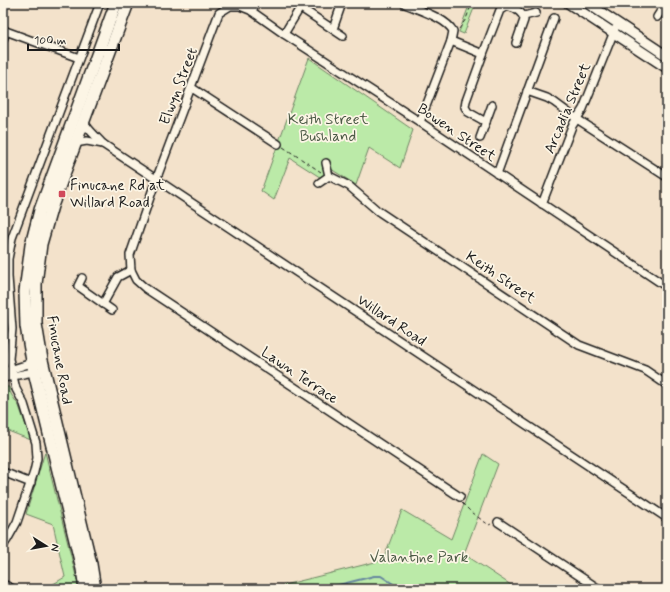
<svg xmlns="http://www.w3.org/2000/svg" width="670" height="592" viewBox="0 0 670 592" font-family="Mynerve,sans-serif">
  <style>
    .green { fill: #bbeaa8; stroke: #6c8362 }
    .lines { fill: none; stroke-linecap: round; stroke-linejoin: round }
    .stream { stroke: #66869e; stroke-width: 2 }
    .minor-casing { stroke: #1c1c1c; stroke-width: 10 }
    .major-casing { stroke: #1c1c1c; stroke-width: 12 }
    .highway-casing { stroke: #1c1c1c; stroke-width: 14 }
    .path { stroke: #1c1c1c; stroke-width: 1; stroke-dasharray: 4 3; stroke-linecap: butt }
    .minor { stroke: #fcf5e5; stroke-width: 7 }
    .major { stroke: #fcf5e5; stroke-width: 9 }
    .highway { stroke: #fcf5e5; stroke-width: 11 }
    .poi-dot { fill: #d1495b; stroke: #fcf5e5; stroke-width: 1.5 }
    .labels { text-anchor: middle; stroke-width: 3.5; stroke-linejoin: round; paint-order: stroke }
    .street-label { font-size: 15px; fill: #1c1c1c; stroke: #fcf5e5 }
    .park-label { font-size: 15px; fill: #4c5a46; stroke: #fcf5e5 }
    .poi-label { font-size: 15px; fill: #1c1c1c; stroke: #fcf5e5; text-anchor: start }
  </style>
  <rect width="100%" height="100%" fill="#f3e2cb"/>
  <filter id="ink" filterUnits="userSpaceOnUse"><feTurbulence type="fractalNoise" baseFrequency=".025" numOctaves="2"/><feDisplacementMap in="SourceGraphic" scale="8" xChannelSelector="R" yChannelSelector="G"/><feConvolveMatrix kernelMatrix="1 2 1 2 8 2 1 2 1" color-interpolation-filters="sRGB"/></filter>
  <g filter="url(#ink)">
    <g class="green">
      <path d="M470,3H476L464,34L459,32Z"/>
      <path d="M309,58L413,130L400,168L369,148L356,185L331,169L326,181L290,158L274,200L261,191Z"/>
      <path d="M3,387H9L11,394L19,406L31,440L3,429Z"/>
      <path d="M45,452L77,580L78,589H45L65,577L53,524L26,514Z"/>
      <path d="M483,454L498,464L464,554L517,589H268L383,560L402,510L451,539Z"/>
    </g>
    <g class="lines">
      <path class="stream" d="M323,589L374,576H381L401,589"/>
      <defs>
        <g id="minor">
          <path d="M405,4C419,10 446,18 453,31L451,41L420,122"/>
          <path d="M301,8L343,36"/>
          <path d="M252,11L256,3"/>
          <path d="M524,16L536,13"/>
          <path d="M657,17L666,3"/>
          <path d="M333,29L342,3"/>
          <path d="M3,30L79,58"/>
          <path d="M284,34L303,3"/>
          <path d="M3,40L6,31"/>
          <path d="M451,41L483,54L466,101L465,107L468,112L486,122"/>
          <path d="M483,54L500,10C503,8 506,6 510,7C516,8 524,14 524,20L516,43"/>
          <path d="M192,88L278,144"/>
          <path d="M527,91L547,98L554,102L577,119L667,177"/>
          <path d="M84,122C89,131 96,136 103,144L667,518"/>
          <path d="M480,138L492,105"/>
          <path d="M75,143L87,141L103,144"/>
          <path d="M497,174L554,18"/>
          <path d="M329,176L349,186L378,211L579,345L645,370L667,385"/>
          <path d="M319,183L329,176L326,163"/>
          <path d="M542,204L572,126L583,109L615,29"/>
          <path d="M82,278L78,286L112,310"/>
          <path d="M103,304L118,277L131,270"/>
          <path d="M3,372L35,362"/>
          <path d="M3,378L38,371"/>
          <path d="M3,472L31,483"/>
          <path d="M460,497L145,288L136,280L131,270L130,255L156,180L219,13L230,6H240L250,10L284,34L420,122L667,287"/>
          <path d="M498,522L599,589"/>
          <path d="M3,546L7,540L17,522L34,472L37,458L36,443L24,404L16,389L9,359L12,329L8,277V259L12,238L100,3"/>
          <path d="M3,584L13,589"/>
        </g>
        <g id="major">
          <path d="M568,3L667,68"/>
          <path d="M587,3L667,56"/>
        </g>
        <g id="highway">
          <path d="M85,589L82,569L34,372L26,326L25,292L31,245L40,210L116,3"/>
          <path d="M95,589L91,564L42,360L36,324V284L41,244L52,206L128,3"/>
        </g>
      </defs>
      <use href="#minor" class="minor-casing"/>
      <use href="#major" class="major-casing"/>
      <use href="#highway" class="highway-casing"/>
      <g class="path">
        <path d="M459,29L466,19L472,3"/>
        <path d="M283,147L321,172"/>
        <path d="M462,503L472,513L489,525L491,524"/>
      </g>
      <use href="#minor" class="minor"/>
      <use href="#major" class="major"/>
      <use href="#highway" class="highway"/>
    </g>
  </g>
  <rect class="poi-dot" x="58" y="190" width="8" height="8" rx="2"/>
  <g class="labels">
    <g class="street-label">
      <text transform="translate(178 86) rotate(-69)" y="5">Elwyn Street</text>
      <text transform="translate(567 108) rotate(-67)" y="5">Arcadia Street</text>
      <text transform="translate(457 132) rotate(34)" y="5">Bowen Street</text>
      <text transform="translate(501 277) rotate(34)" y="5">Keith Street</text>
      <text transform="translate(392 320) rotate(34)" y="5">Willard Road</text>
      <text transform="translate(60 360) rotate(80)" y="5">Finucane Road</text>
      <text transform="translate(300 375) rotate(34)" y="5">Lawn Terrace</text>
    </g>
    <g class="park-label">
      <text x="328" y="124">Keith Street<tspan x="328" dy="17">Bushland</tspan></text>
      <text x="419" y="562">Valantine Park</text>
    </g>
    <g class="poi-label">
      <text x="70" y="190">Finucane Rd at<tspan x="70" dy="17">Willard Road</tspan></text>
    </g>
  </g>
  <rect width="670" height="592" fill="none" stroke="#fcf5e5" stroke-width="16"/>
  <rect x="8" y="8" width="654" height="576" fill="none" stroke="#1c1c1c" stroke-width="1.5" filter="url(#ink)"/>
  <g transform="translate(46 546) rotate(101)" stroke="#fcf5e5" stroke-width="3" paint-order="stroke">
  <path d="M0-3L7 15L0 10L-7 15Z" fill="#1c1c1c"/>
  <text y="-6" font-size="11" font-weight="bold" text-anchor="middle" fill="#1c1c1c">N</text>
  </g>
  <path d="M28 44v6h91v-6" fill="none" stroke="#1c1c1c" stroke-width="2"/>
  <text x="34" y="44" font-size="12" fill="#1c1c1c" stroke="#fcf5e5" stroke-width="3" paint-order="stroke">100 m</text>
</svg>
